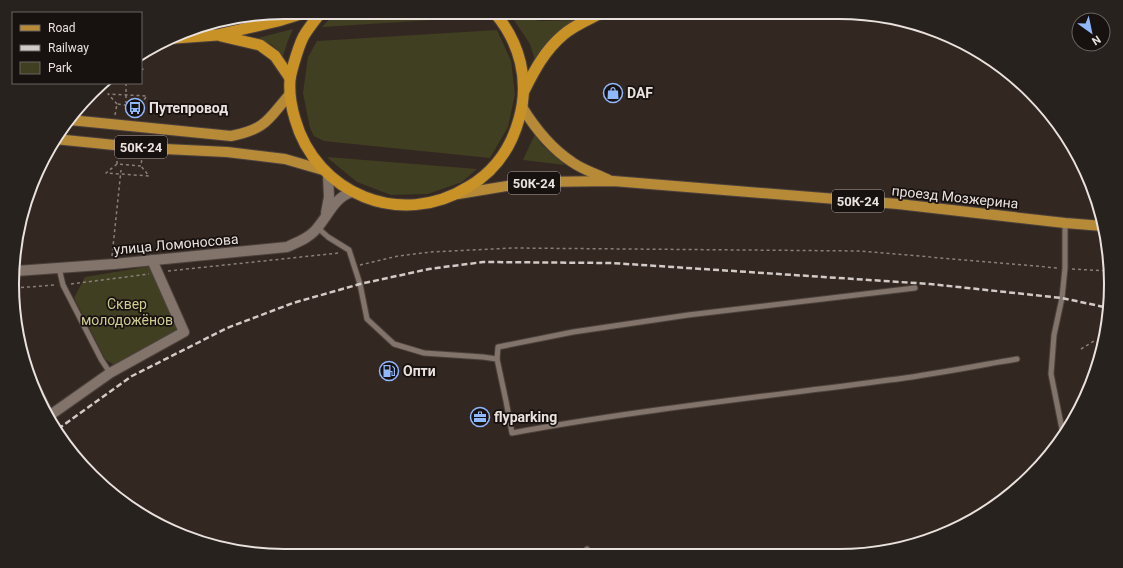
<svg xmlns="http://www.w3.org/2000/svg" width="1123" height="568" viewBox="0 0 1123 568" font-family="Roboto,sans-serif">
  <style>
    .green { fill: #403f22 }
    .lines { fill: none; stroke-linecap: round; stroke-linejoin: round }
    .service-casing { stroke: #4c423d; stroke-width: 7 }
    .minor-casing { stroke: #4c423d; stroke-width: 12 }
    .tertiary-casing { stroke: #4c423d; stroke-width: 12 }
    .primary-casing { stroke: #4c423d; stroke-width: 12 }
    .trunk-casing { stroke: #4c423d; stroke-width: 13 }
    .path { stroke: #8a7f7a; stroke-width: 1.5; stroke-dasharray: 3 3; stroke-linecap: butt }
    .service { stroke: #82736b; stroke-width: 5 }
    .minor { stroke: #82736b; stroke-width: 10 }
    .tertiary { stroke: #82736b; stroke-width: 10 }
    .primary { stroke: #b78a38; stroke-width: 10 }
    .trunk { stroke: #c99227; stroke-width: 11 }
    .rail { stroke: #d2cac6; stroke-width: 2.5; stroke-dasharray: 6 3; stroke-linecap: butt }
    .labels { text-anchor: middle; stroke-width: 3.5; stroke-linejoin: round; paint-order: stroke }
    .shield { fill: #17110f; stroke: #aaa39f; stroke-width: 1 }
    .shield-label { font-size: 13px; font-weight: bold; fill: #e9e1dd }
    .poi-label { font-size: 14px; font-weight: bold; fill: #e9e1dd; stroke: #17110f; text-anchor: start }
    .street-label { font-size: 14px; fill: #e9e1dd; stroke: #17110f }
    .park-label { font-size: 14px; fill: #cecb91; stroke: #17110f }
    .rim { fill: none; stroke: #e9e1dd; stroke-width: 2 }
  </style>
  <rect width="100%" height="100%" fill="#332721"/>
  <g class="green">
    <path d="M336,12H477L480,17L322,27Z"/>
    <path d="M512,17L542,21L577,20C560,33 546,42 535,60L530,44Z"/>
    <path d="M293,29L287,43L283,56L272,45L258,38Z"/>
    <path d="M497,30L511,61L515,94L508,127L490,158L324,141L314,136L310,128L303,93L308,57L317,41Z"/>
    <path d="M535,134L542,145L565,165L523,160Z"/>
    <path d="M327,157L477,169L462,182L428,194L391,195L357,182L329,159Z"/>
    <path d="M152,266L180,330L117,367L105,359L74,298L85,277Z"/>
  </g>
  <g class="lines">
    <defs>
      <g id="service">
        <path d="M318,228L328,237L349,250L360,284L367,319L394,344L424,353L483,357L497,359L506,401L512,433C636,410 763,397 889,380C931,375 974,366 1017,359"/>
        <path d="M59,268L63,285L101,359L110,373"/>
        <path d="M497,359L498,347L573,332L688,315L915,288"/>
        <path d="M31,374L51,414"/>
        <path d="M1063,434L1051,374L1054,335L1062,298L1065,268V223"/>
        <path d="M587,549L589,554"/>
      </g>
      <path id="minor" d="M49,416L110,373L184,332L152,260"/>
      <g id="tertiary">
        <path d="M326,213L329,197L328,175"/>
        <path d="M16,271L114,264L287,247C298,242 311,237 318,227C329,214 335,197 352,192"/>
      </g>
      <g id="primary">
        <path d="M522,107C535,128 552,149 572,162C583,170 597,174 609,180"/>
        <path d="M70,120L231,136C267,129 268,119 290,94"/>
        <path d="M55,139L144,148L227,152L285,159L323,170"/>
        <path d="M458,194L513,185L538,182L613,181L898,204L1065,223L1103,226"/>
      </g>
      <g id="trunk">
        <path d="M321,12C316,19 310,26 305,34C300,41 291,71 290,80C289,93 291,106 295,119C316,194 401,229 468,187C494,172 511,148 519,119C530,81 520,42 494,12"/>
        <path d="M221,36L260,45L275,56L290,78"/>
        <path d="M175,38L217,35L278,21L307,12"/>
        <path d="M524,91C534,71 545,50 563,35C574,25 590,19 603,12"/>
      </g>
    </defs>
    <use href="#service" class="service-casing"/>
    <use href="#minor" class="minor-casing"/>
    <use href="#tertiary" class="tertiary-casing"/>
    <use href="#primary" class="primary-casing"/>
    <use href="#trunk" class="trunk-casing"/>
    <g class="path">
      <path d="M141,68L144,70"/>
      <path d="M126,83V103"/>
      <path d="M117,104L108,94L147,96L138,107"/>
      <path d="M115,115L117,104L138,107V117"/>
      <path d="M117,155V164L141,166L142,157"/>
      <path d="M117,164L106,173L149,176L141,166"/>
      <path d="M112,256L121,170"/>
      <path d="M360,265L398,256L431,252L513,248L860,251L1058,268"/>
      <path d="M1072,269L1109,271"/>
      <path d="M168,271L339,253"/>
      <path d="M71,284L149,274"/>
      <path d="M15,288L55,285"/>
      <path d="M1081,349L1094,341L1103,345"/>
    </g>
    <use href="#service" class="service"/>
    <use href="#minor" class="minor"/>
    <use href="#tertiary" class="tertiary"/>
    <use href="#primary" class="primary"/>
    <use href="#trunk" class="trunk"/>
    <path class="rail" d="M58,429L132,376L227,328L293,303L360,284L429,269L483,262L612,263L930,284L1062,298L1109,308"/>
  </g>
  <defs>
    <symbol id="shop-ring" viewBox="-11 -11 22 22"><circle r="9.5" fill="#17110f" stroke="#90b8fd" stroke-width="1.5"/><path d="M-5-2.5h2.3a2.7 3.5 0 0 1 5.4 0H5L5.5 6h-11ZM-1.5-2.5h3a1.5 2.3 0 0 0-3 0Z" fill="#90b8fd"/></symbol>
    <symbol id="bus-ring" viewBox="-11 -11 22 22"><circle r="9.5" fill="#17110f" stroke="#90b8fd" stroke-width="1.5"/><path d="M-5-6H5V4H4V6H2V4H-2V6H-4V4H-5ZM-3.5-4V0h7V-4ZM-3.5 1.2v1.5H-2V1.2ZM2 1.2v1.5H3.5V1.2Z" fill="#90b8fd"/></symbol>
    <symbol id="fuel-ring" viewBox="-11 -11 22 22"><circle r="9.5" fill="#17110f" stroke="#90b8fd" stroke-width="1.5"/><path d="M-5.5-6h7V0h2V4h1.3V-2.5L3-4.5l.8-.8L6-3V5H2.5V1h-1V6h-7ZM-4.2-4.7v3.2H.2V-4.7Z" fill="#90b8fd"/></symbol>
    <symbol id="office-ring" viewBox="-11 -11 22 22"><circle r="9.5" fill="#17110f" stroke="#90b8fd" stroke-width="1.5"/><path d="M-6-3h4V-5.5h4V-3h4V5H-6ZM-1-4.5V-3h2v-1.5ZM-6 0V1H6V0Z" fill="#90b8fd"/></symbol>
  </defs>
  <g fill-rule="evenodd">
    <use href="#shop-ring" x="602" y="82" width="22" height="22"/>
    <use href="#bus-ring" x="124" y="97" width="22" height="22"/>
    <use href="#fuel-ring" x="378" y="360" width="22" height="22"/>
    <use href="#office-ring" x="469" y="406" width="22" height="22"/>
  </g>
  <g class="labels">
    <g class="shield">
      <rect x="115" y="136" width="52" height="22" rx="3"/>
      <rect x="508" y="172" width="52" height="22" rx="3"/>
      <rect x="832" y="190" width="52" height="22" rx="3"/>
    </g>
    <g class="shield-label">
      <text x="141" y="152">50К-24</text>
      <text x="534" y="188">50К-24</text>
      <text x="858" y="206">50К-24</text>
    </g>
    <g class="poi-label">
      <text x="627" y="98">DAF</text>
      <text x="149" y="113">Путепровод</text>
      <text x="403" y="376">Опти</text>
      <text x="494" y="422">flyparking</text>
    </g>
    <g class="street-label">
      <text transform="translate(955 197) rotate(6)" y="5">проезд Мозжерина</text>
      <text transform="translate(176 244) rotate(-5)" y="5">улица Ломоносова</text>
    </g>
    <g class="park-label">
      <text x="127" y="309">Сквер<tspan x="127" dy="16">молодожёнов</tspan></text>
    </g>
  </g>
  <path d="M0 0H1123V568H0ZM284 19H839A265 265 0 0 1 1104 284V284A265 265 0 0 1 839 549H284A265 265 0 0 1 19 284V284A265 265 0 0 1 284 19Z" fill="#28221f" fill-rule="evenodd"/>
  <path class="rim" d="M284 19H839A265 265 0 0 1 1104 284V284A265 265 0 0 1 839 549H284A265 265 0 0 1 19 284V284A265 265 0 0 1 284 19Z"/>
  <rect x="12" y="12" width="130" height="72" fill="#17110f" stroke="#6b6461"/>
  <rect x="20" y="25" width="20" height="6" fill="#b78a38" stroke="#6b6461"/>
  <text x="48" y="32" font-size="12" fill="#e9e1dd">Road</text>
  <rect x="20" y="45" width="20" height="6" fill="#d2cac6" stroke="#6b6461"/>
  <text x="48" y="52" font-size="12" fill="#e9e1dd">Railway</text>
  <rect x="20" y="62" width="20" height="12" fill="#403f22" stroke="#6b6461"/>
  <text x="48" y="72" font-size="12" fill="#e9e1dd">Park</text>
  <g transform="translate(1091 32) rotate(147)"><circle r="19" fill="#17110f" stroke="#6b6461"/>
  <path d="M0-3L7 15L0 10L-7 15Z" fill="#90b8fd"/>
  <text y="-6" font-size="11" font-weight="bold" text-anchor="middle" fill="#e9e1dd">N</text>
  </g>
</svg>
